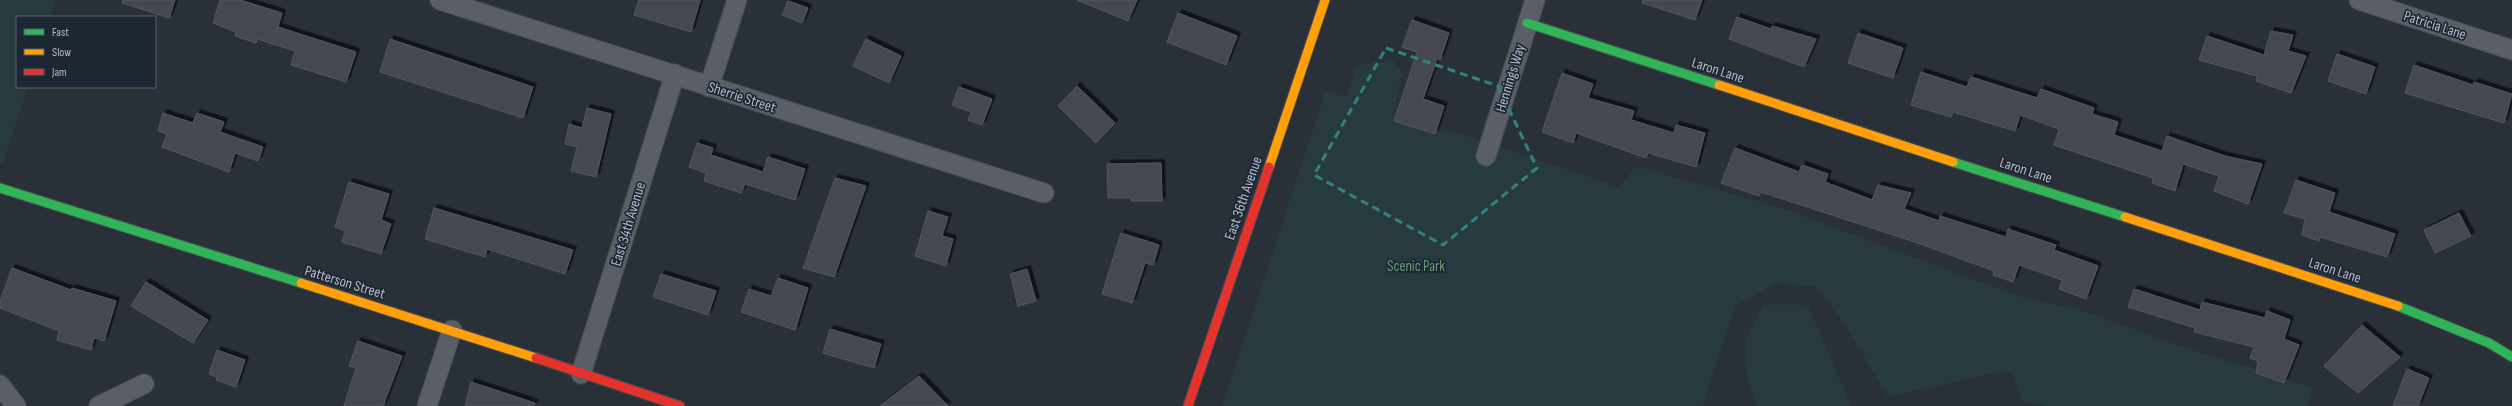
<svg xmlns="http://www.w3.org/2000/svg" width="2512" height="406" viewBox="0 0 2512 406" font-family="'Sofia Sans Condensed',sans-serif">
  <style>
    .green { fill: #273a3e }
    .building { fill: #444950; stroke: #52575f; filter: url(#shadow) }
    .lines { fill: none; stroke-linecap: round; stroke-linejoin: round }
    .street-casing { stroke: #484c53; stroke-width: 21 }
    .fast-casing { stroke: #484c53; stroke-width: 11 }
    .slow-casing { stroke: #484c53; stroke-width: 11 }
    .jam-casing { stroke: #484c53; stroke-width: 11 }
    .street { stroke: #5a5e66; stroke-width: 19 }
    .fast { stroke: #30b455; stroke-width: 9 }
    .slow { stroke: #ff9f0a; stroke-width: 9 }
    .jam { stroke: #e5322d; stroke-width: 9 }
    .marked { fill: none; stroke: #308480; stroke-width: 3; stroke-dasharray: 8 5; stroke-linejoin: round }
    .labels { text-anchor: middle; stroke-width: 3.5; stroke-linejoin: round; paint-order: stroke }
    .street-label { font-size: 15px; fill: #b4bcc9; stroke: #1d2633 }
    .park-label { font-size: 15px; fill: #6b9a76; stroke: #1d2633 }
  </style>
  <defs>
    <filter id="shadow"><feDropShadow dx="3.5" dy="-3.5" stdDeviation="0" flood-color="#0009"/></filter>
  </defs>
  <rect width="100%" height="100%" fill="#2a3038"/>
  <g class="green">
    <path d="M0,0H56L50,17H17V87H28L3,163L0,162Z"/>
    <path d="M1393,60L1402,74L1394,112L1619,187L1636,166L1782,208L2024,298L2077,309L2184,347L2312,387L2307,406H2046L2023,401L2010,370L1888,397L1845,325L1816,286L1775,284L1735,306L1703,406H1222L1326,90L1347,97L1356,66Z"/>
    <path d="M1764,304L1808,305L1851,406H1757L1747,377L1745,342Z"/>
  </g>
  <g class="building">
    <path d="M123,0H175L169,18L122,3Z"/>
    <path d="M220,0H240L282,13L278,27L356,52L346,82L291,65L295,51L257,39L256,43L235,36L236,32L213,23Z"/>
    <path d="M639,0H700L691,32L634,15Z"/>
    <path d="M1077,0H1137L1128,21Z"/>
    <path d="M1643,0H1702L1695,20L1642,3Z"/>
    <path d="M788,1L808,8L802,23L782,15Z"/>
    <path d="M1178,13L1237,36L1226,65L1167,42Z"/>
    <path d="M1737,17L1771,29L1772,26L1816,39L1804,67L1729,39Z"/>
    <path d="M1412,20L1449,33L1440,60L1437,59L1423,99L1444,106L1435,134L1394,121L1417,52L1402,47Z"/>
    <path d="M2271,31L2293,35L2288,51L2306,56L2291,93L2256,81L2257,76L2199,60L2207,36L2264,55Z"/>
    <path d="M1858,33L1903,48L1893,78L1848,63Z"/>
    <path d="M390,39L533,87L523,118L380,72Z"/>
    <path d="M866,39L901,56L889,83L853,66Z"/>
    <path d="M2337,54L2375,67L2366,94L2328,81Z"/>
    <path d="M2414,65L2473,85L2474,82L2512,94L2504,123L2405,93Z"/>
    <path d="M1921,72L1967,87L1971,77L2037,98L2041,89L2094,108L2092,114L2118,122L2114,135L2162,151L2167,136L2225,156L2262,164L2248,204L2214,191L2219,176L2183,164L2175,191L2152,183L2153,178L2054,145L2059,129L2020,115L2015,131L1953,112L1951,117L1911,105Z"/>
    <path d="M1562,73L1593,84L1588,98L1634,111L1631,120L1674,133L1676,125L1705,133L1696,167L1648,153L1646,158L1576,133L1573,143L1542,132Z"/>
    <path d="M1077,86L1115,123L1096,143L1058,106Z"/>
    <path d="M959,87L992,99L982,125L968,120L971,112L952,105Z"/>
    <path d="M587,108L611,114L596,177L571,171L577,147L565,144L569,124L582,128Z"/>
    <path d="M163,113L193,123L197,113L224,122L220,132L263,147L258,161L235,153L229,172L162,147L167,134L158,131Z"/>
    <path d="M697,143L713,148L711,155L763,172L768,157L805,169L795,200L745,184L741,193L704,181L706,173L689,167Z"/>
    <path d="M1735,148L1799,172L1802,165L1828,174L1825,182L1872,200L1878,185L1911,193L1904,209L1939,221L1940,216L2006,237L2008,229L2056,245L2054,250L2098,266L2086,299L2059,289L2062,280L2019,265L2013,282L1993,275L1994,271L1915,242L1761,192L1759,196L1721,183Z"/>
    <path d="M1161,163L1162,201H1131V198H1108L1107,164Z"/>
    <path d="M835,178L866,186L834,277L803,268Z"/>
    <path d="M2296,180L2335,193L2329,212L2395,234L2387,257L2320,237L2319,241L2302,235L2305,219L2284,213Z"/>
    <path d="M349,182L389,194L381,220L391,224L381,254L342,242L345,231L335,227Z"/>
    <path d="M434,208L573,250L565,274L487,249L485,257L425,239Z"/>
    <path d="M928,211L948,217L942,236L953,239L946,266L915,256Z"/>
    <path d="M2459,213L2471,236L2435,253L2424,230Z"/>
    <path d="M1121,233L1159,245L1153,265L1145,263L1132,303L1102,294Z"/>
    <path d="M12,268L71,290L72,288L116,301L104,341L94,338L91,350L57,340L59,331L0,308V301Z"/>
    <path d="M1027,269L1036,301L1018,306L1010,274Z"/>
    <path d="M661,274L716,291L708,315L653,297Z"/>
    <path d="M778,278L808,288L795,330L741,312L749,289L771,296Z"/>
    <path d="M146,282L208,320L193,343L131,306Z"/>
    <path d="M2134,289L2200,310L2202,302L2265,318L2267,311L2290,320L2284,339L2299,345L2284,383L2256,373L2258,361L2250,358L2254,347L2194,332L2195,328L2128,307Z"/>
    <path d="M2362,325L2400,357L2358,393L2324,366Z"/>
    <path d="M830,329L881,344L874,368L823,353Z"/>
    <path d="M358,341L402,356L383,406H344L356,368L349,366Z"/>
    <path d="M217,350L245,360L236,387L216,380L217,377L209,374Z"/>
    <path d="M2407,369L2429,378L2418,406H2393Z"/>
    <path d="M919,376L948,406H880Z"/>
    <path d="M471,382L535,403L534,406H465Z"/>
  </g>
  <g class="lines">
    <defs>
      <g id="street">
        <path d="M440,0L1044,193"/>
        <path d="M2359,0L2512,50"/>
        <path d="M709,87L737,0"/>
        <path d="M1486,156L1535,0"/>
        <path d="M581,374L675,74"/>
        <path d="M0,385L16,406"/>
        <path d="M99,406L144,384"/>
        <path d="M427,406L452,330"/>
      </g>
      <g id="fast">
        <path d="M1527,23L1719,85"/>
        <path d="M1953,162L2125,217"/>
        <path d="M0,188L301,283"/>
        <path d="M2398,306L2489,343L2512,357"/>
      </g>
      <g id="slow">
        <path d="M1719,85L1953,162"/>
        <path d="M1269,167L1325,0"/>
        <path d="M2125,217L2398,306"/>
        <path d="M301,283L536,358"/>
      </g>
      <g id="jam">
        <path d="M536,358L680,406"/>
        <path d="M1188,406L1269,167"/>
      </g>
    </defs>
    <use href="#street" class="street-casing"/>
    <use href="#fast" class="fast-casing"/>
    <use href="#slow" class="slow-casing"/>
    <use href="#jam" class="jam-casing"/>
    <use href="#street" class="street"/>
    <use href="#fast" class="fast"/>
    <use href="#slow" class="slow"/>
    <use href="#jam" class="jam"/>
  </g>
  <path class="marked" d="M1386,48L1498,86L1537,168L1443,245L1314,175Z"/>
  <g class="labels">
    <g class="street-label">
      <text transform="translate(2435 25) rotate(18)" y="5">Patricia Lane</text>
      <text transform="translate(1718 70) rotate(18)" y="5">Laron Lane</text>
      <text transform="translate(1510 78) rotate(-73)" y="5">Hennings Way</text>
      <text transform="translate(742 97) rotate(18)" y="5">Sherrie Street</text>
      <text transform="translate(2026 170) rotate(18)" y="5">Laron Lane</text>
      <text transform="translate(1243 198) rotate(-71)" y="5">East 36th Avenue</text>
      <text transform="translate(628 224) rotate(-73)" y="5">East 34th Avenue</text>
      <text transform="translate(2335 270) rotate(18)" y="5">Laron Lane</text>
      <text transform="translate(345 282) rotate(17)" y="5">Patterson Street</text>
    </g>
    <g class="park-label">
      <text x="1416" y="271">Scenic Park</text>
    </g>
  </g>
  <rect x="16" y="16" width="140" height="72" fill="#1d2633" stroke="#59626f"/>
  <rect x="24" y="29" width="20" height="6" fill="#30b455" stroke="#59626f"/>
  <text x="52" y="36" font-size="12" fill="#b4bcc9">Fast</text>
  <rect x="24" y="49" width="20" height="6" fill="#ff9f0a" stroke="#59626f"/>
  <text x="52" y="56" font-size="12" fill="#b4bcc9">Slow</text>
  <rect x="24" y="69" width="20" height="6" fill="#e5322d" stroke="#59626f"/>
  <text x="52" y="76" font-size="12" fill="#b4bcc9">Jam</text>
</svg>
